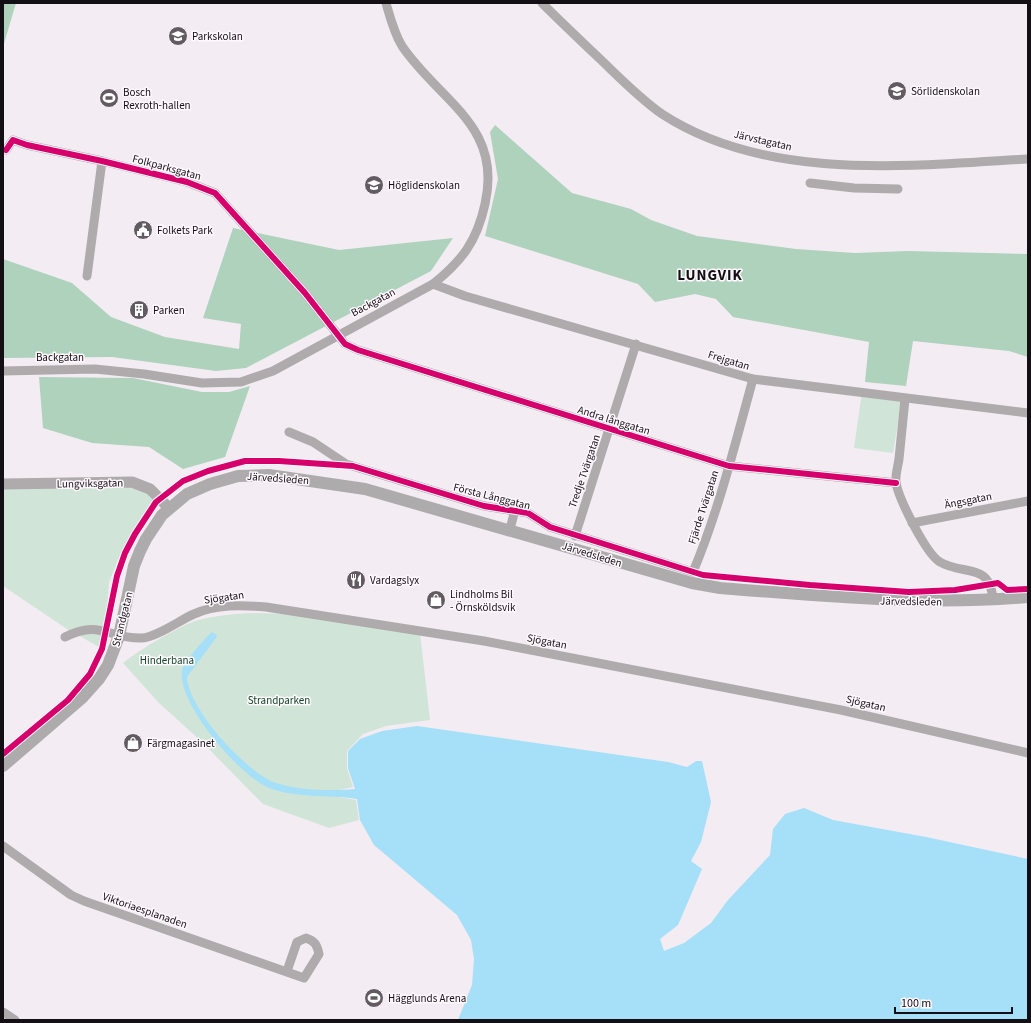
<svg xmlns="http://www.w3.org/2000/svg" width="1031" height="1023" viewBox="0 0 1031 1023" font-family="'Source Sans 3',sans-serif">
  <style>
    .green { fill: #d0e5d8 }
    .forest { fill: #afd2bd }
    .water { fill: #a5dff8 }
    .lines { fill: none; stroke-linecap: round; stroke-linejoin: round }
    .minor { stroke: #afabac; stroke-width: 9 }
    .tertiary { stroke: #afabac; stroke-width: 11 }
    .secondary { stroke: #aeabac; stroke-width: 12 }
    .cycleway-casing { stroke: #fff9fe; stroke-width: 8 }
    .cycleway { stroke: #d6006c; stroke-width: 6 }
    .labels { text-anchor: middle; stroke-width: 3; stroke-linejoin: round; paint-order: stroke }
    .poi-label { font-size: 11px; fill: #140f14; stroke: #fff9fe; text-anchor: start }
    .street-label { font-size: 11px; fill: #140f14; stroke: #fff9fe }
    .park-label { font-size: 11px; fill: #104528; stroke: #fff9fe }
    .district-label { font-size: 15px; font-weight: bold; letter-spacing: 1px; fill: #140f14; stroke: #fff9fe }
  </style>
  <rect width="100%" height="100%" fill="#f3ecf3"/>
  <g class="green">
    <path d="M862,392L902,399L893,453L854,448Z"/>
    <path d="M131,485L156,498L135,528L119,557L109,582L107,611L99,647L67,629L3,586V487Z"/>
    <path d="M250,613L298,614L420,633L430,720L386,726L363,734L347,751V768L353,787L339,790V797L356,800L359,820L329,828L263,804L201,741L159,703L123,663C139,650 176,628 195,621C213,616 232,614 250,613Z"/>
  </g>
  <g class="forest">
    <path d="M3,3H16L3,47Z"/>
    <path d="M495,125L572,193L631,209L651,220L697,236L796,249L855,253L908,251L1028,254V357L1009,351L913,341L906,386L865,382L869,342L733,317L716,299L695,294L655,302L638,284L485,236L498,179L490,132Z"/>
    <path d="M233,228L339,250L453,238L431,271L246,368L216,371L112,357L3,358V259L72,283L111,317L165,337L239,349L241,324L203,318Z"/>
    <path d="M39,377L133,378L202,392H229L250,386L225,457L183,469L149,447L92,443L43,428Z"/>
  </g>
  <path class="water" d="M212,632L217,635L216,638L187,677C188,709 247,773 276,783C300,791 331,791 355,789L348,768V751L360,739L382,731L417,726L668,762L687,767L696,761H702L711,802L701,842L691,861L702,869L678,925L660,939L664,951L684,943L711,923L728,900L770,855L773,829L785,814L804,808L833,820L926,837L1028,859V1020H458L472,985L474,959L471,940L457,915L374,845L360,820L357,799C327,794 295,799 267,787C239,775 176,702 182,670C184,662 205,638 212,632Z"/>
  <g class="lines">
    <g class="minor">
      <path d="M542,3C561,22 580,40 599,58C619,77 639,98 662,114C766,182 910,166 1028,159"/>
      <path d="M6,150L13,140L27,145L102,161L187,182L215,193L305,293L345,344L358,350L729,466L896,483"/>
      <path d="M810,183L854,188L898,189"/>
      <path d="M87,276L102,161"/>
      <path d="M433,284L465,296L753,379L1028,413"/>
      <path d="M3,371L95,369L144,374L202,383L241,382L273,371L433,284C462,261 477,241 485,204C503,125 439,101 402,46C394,33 390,17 386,3"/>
      <path d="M905,399C903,419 901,439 899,459C898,466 895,476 896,483C899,499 926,554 940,562C963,576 990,561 993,600"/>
      <path d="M289,432L313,442L346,464L484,506L528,513L550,527L693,572C719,510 735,444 753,379"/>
      <path d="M912,523L1028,501"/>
      <path d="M510,529L515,510"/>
      <path d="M575,536L636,344"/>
      <path d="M65,637C101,619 108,639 142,638C157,637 180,620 194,614C216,604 242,605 266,607L484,641L841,710L1028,753"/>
      <path d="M3,846L71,895L84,901L304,978L319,954C317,945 315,941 306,938L297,942L287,971"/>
      <path d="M3,1012L15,1020"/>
    </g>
    <path class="tertiary" d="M3,484L132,482L150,489L169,508"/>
    <path class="secondary" d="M3,766L82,698L99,679L108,665L119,636L134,566L140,551L146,539L162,515L187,494L210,484L238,476L269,475L365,489L692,583L720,588C823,596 925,606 1028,597"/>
    <defs>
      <g id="cycleway">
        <path d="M6,150L13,140L27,145L102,161L187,182L215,193L305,293L345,344L358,350L729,466L896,483"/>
        <path d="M3,754L68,700L90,674L102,649L117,576L125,553L135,534L156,502L183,481L208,471L245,461H279L353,466L484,506L528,513L550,527L703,575L810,585L909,592L955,590L998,583L1007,590L1028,589"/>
      </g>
    </defs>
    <use href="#cycleway" class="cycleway-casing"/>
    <use href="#cycleway" class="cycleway"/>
  </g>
  <defs>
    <symbol id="school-disc" viewBox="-11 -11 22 22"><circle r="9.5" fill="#625c62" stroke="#fff9fe"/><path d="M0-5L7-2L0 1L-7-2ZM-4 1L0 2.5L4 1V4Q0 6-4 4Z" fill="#fff"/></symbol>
    <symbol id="stadium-disc" viewBox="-11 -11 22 22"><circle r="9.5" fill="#625c62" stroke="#fff9fe"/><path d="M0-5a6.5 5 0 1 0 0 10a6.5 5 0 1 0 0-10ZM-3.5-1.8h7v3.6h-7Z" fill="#fff"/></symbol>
    <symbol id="civic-disc" viewBox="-11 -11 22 22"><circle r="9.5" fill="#625c62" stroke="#fff9fe"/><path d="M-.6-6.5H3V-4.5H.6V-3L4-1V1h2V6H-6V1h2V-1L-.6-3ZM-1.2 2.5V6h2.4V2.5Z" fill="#fff"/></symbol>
    <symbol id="building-disc" viewBox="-11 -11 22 22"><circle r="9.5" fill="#625c62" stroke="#fff9fe"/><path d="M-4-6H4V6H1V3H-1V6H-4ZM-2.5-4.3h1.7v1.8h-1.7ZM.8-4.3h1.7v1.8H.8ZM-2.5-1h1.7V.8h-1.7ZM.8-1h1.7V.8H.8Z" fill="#fff"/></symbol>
    <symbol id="restaurant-disc" viewBox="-11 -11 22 22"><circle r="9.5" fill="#625c62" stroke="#fff9fe"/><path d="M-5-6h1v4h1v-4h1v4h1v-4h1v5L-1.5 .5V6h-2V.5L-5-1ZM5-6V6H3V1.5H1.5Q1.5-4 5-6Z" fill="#fff"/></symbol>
    <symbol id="shop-disc" viewBox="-11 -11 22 22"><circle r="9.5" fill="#625c62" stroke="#fff9fe"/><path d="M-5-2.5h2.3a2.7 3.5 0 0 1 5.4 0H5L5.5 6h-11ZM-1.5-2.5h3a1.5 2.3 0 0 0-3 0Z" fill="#fff"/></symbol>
  </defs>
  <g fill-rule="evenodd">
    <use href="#school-disc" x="167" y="25" width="22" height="22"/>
    <use href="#school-disc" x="886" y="80" width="22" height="22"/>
    <use href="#stadium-disc" x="98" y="87" width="22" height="22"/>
    <use href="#school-disc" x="363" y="174" width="22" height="22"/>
    <use href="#civic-disc" x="132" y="219" width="22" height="22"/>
    <use href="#building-disc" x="128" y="299" width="22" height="22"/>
    <use href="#restaurant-disc" x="345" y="569" width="22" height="22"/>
    <use href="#shop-disc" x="425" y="589" width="22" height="22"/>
    <use href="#shop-disc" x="122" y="732" width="22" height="22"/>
    <use href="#stadium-disc" x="363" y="987" width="22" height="22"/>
  </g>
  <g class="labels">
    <g class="poi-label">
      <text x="192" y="40">Parkskolan</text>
      <text x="911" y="95">Sörlidenskolan</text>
      <text x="123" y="96">Bosch<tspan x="123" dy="13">Rexroth-hallen</tspan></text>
      <text x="388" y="189">Höglidenskolan</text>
      <text x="157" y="234">Folkets Park</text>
      <text x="153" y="314">Parken</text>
      <text x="370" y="584">Vardagslyx</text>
      <text x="450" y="598">Lindholms Bil<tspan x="450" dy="13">- Örnsköldsvik</tspan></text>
      <text x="147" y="747">Färgmagasinet</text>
      <text x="388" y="1002">Hägglunds Arena</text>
    </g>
    <g class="street-label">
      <text transform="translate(763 140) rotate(13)" y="4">Järvstagatan</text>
      <text transform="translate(167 167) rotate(15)" y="4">Folkparksgatan</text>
      <text transform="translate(373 302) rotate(-28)" y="4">Backgatan</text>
      <text x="60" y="361">Backgatan</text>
      <text transform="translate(729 360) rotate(17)" y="4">Frejgatan</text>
      <text transform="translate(614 420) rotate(17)" y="4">Andra långgatan</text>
      <text transform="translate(584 471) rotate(-71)" y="4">Tredje Tvärgatan</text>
      <text transform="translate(278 478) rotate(4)" y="4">Järvedsleden</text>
      <text transform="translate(90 483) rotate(-1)" y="4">Lungviksgatan</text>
      <text transform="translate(492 496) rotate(14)" y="4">Första Långgatan</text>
      <text transform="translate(968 500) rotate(-11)" y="4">Ängsgatan</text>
      <text transform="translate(703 507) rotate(-72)" y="4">Fjärde Tvärgatan</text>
      <text transform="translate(592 554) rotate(17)" y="4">Järvedsleden</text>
      <text transform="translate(224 597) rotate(-8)" y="4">Sjögatan</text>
      <text transform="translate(911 601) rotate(1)" y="4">Järvedsleden</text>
      <text transform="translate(122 619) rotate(-76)" y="4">Strandgatan</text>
      <text transform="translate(547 641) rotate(11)" y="4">Sjögatan</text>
      <text transform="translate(866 703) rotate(13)" y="4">Sjögatan</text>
      <text transform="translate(145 910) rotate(19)" y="4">Viktoriaesplanaden</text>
    </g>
    <g class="park-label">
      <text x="167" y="664">Hinderbana</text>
      <text x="279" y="704">Strandparken</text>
    </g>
    <g class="district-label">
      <text x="710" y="280">LUNGVIK</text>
    </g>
  </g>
  <rect width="1031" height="1023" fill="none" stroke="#140f14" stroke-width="8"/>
  <path d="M895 1007v6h117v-6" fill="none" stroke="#140f14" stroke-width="2"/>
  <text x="901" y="1007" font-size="12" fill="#140f14" stroke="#fff9fe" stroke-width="3" paint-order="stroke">100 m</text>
</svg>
